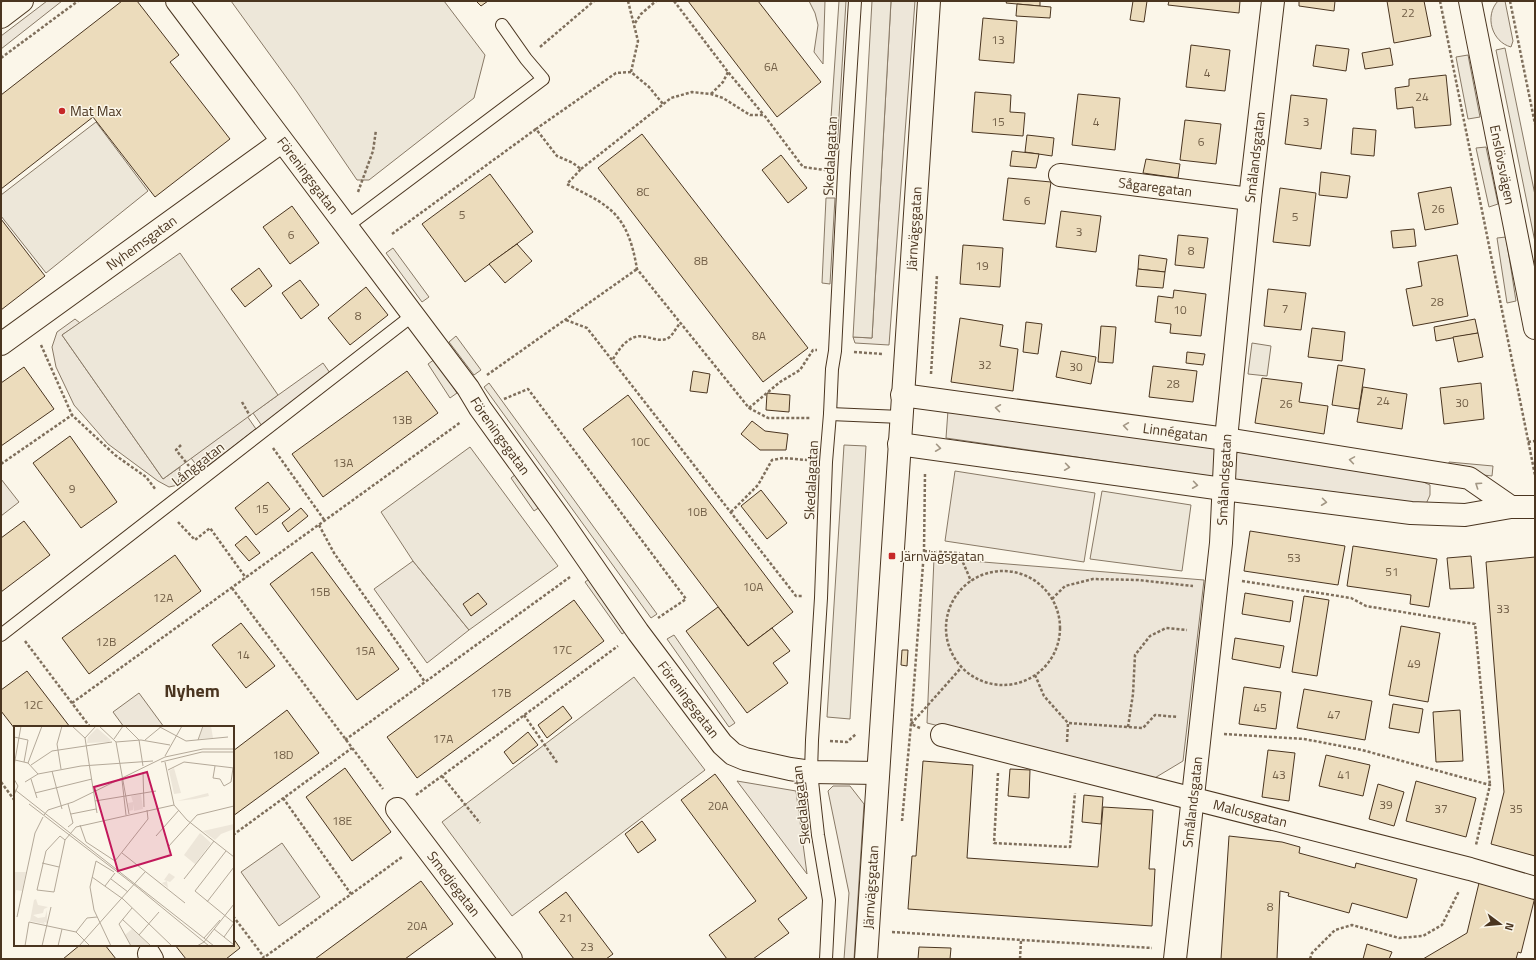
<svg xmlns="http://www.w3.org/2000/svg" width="1536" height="960" viewBox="0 0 1536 960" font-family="'Titillium Web',sans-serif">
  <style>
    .green { fill: #ede6d9; stroke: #887966 }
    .parking { fill: #ede7d9; stroke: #887966 }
    .building { fill: #ecdcbc; stroke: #4a3520 }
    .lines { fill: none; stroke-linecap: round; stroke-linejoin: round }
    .lane-casing { stroke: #4a3520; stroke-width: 14 }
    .street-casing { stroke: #4a3520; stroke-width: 24 }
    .highway-casing { stroke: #4a3520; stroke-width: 24 }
    .path { stroke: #7f6f5c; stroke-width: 2.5; stroke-dasharray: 3 2; stroke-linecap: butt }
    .lane { stroke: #fbf6e9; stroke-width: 12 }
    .street { stroke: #fbf6e9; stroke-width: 22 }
    .highway { stroke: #fbf6e9; stroke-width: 22 }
    .oneway { stroke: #a29684 }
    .poi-dot { fill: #c62828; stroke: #fbf6e9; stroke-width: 1.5 }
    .labels { text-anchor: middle; stroke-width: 3; stroke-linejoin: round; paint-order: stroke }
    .number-label { font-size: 12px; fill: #725f47 }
    .poi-label { font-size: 14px; fill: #4a3520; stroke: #fbf6e9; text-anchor: start }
    .street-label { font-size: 14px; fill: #4a3520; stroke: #fbf6e9 }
    .district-label { font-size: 18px; font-weight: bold; fill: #4a3520; stroke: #fbf6e9 }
    .inset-road { fill: none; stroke: #b4a999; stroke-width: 1 }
    .view { fill: #c2185b; fill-opacity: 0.15; stroke: #c2185b; stroke-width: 2 }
    .inset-edge { fill: none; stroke: #4a3520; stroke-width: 2 }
  </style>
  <rect width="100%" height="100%" fill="#fbf6e9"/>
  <g class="green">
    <path d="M47,1H62L1,49V36Z"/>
    <path d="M809,1H825L823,64L814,52L818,25L815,13Z"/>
    <path d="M891,1H915L889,345L855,343L853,337L872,338Z"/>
    <path d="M1498,1H1505L1513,41L1511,47C1492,42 1484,16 1498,1Z"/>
    <path d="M75,319L80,323L62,335L163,479L180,467L178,485L169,487L158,481L108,444L74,405L56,367L52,347L57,332Z"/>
    <path d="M323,363L330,373L262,426L253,413Z"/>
    <path d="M948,410L1217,448L1214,477L946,438Z"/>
    <path d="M247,416L256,429L201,471L191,458Z"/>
    <path d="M1238,452L1421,481L1430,485V495L1426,504L1239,480L1231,478L1232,459Z"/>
    <path d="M955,471L1095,493L1084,562L945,541Z"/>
    <path d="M1,479L19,502L1,516Z"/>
    <path d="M934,558L1204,580L1183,761L1153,779L927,723Z"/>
    <path d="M413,561L469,630L427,663L374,589Z"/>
    <path d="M139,693L164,727H124L113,712Z"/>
    <path d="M737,781L796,791L807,874Z"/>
    <path d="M833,786H850L864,804L854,959H844L849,893L828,791Z"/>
    <path d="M282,843L320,897L279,926L241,872Z"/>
  </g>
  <g class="parking">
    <path d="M231,1H444L485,55L474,98L369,180H357L297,92Z"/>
    <path d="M839,1H846L837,149L829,147Z"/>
    <path d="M872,1H891L872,338L853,337Z"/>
    <path d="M1505,48L1535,195V242L1496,50Z"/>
    <path d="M1468,55L1480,117L1468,119L1456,57Z"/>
    <path d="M96,122L148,191L46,273L1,216V195Z"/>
    <path d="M1486,147L1498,204L1489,207L1476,148Z"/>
    <path d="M826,198H835L830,284L822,283Z"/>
    <path d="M1506,237L1516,301L1507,303L1497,238Z"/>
    <path d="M393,248L429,297L422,302L386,253Z"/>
    <path d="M180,253L278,395L163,479L62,335Z"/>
    <path d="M456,336L481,370L474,375L449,342Z"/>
    <path d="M1252,343L1271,346L1267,376L1248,374Z"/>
    <path d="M435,359L457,393L450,398L428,364Z"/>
    <path d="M489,383L657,614L651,618L484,387Z"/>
    <path d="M844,445L866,446L850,719L827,717Z"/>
    <path d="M470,447L558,566L469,630L413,561L381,512Z"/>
    <path d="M1449,462L1493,466L1492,476L1448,471Z"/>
    <path d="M516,474L540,507L534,511L511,478Z"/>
    <path d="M1102,491L1191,505L1182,571L1090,559Z"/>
    <path d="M592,577L629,629L622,634L585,582Z"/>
    <path d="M674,635L735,723L729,727L667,639Z"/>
    <path d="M634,677L705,770L512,916L442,822Z"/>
  </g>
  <g class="building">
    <path d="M122,1H137L179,55L170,62L230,139L155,197L93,117L1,189V95Z"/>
    <path d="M476,1H488L481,6Z"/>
    <path d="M688,1H758L821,82L777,117Z"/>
    <path d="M1007,1H1040V6L1006,3Z"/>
    <path d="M1133,1H1147L1144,22L1130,20Z"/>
    <path d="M1169,1H1240L1239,13L1168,5Z"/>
    <path d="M1299,1H1335L1334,11L1299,6Z"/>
    <path d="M1387,1H1424L1431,36L1394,43Z"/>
    <path d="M1017,4L1051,7L1050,18L1016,16Z"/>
    <path d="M983,18L1017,21L1014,63L979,60Z"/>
    <path d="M1191,45L1230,50L1225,91L1186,87Z"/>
    <path d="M1316,45L1349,49L1346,71L1313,66Z"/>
    <path d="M1390,48L1393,65L1365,69L1362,53Z"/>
    <path d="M1446,75L1451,125L1415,128L1413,107L1397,109L1395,88L1409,86V79Z"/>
    <path d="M975,92L1011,95L1010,112L1025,113L1023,136L972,132Z"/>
    <path d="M1078,94L1120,98L1115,150L1072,145Z"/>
    <path d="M1291,95L1327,99L1321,149L1285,144Z"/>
    <path d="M1185,120L1221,124L1216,164L1180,160Z"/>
    <path d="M1353,128L1376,130L1374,156L1351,154Z"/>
    <path d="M642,134L808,348L763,382L598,168Z"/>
    <path d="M1027,135L1054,138L1052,156L1025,152Z"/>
    <path d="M1012,151L1039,154L1036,168L1010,166Z"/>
    <path d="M781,155L807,188L788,203L762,170Z"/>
    <path d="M1146,159L1180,164L1178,178L1143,173Z"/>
    <path d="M1321,172L1350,176L1347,198L1319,195Z"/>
    <path d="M490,174L533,232L465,282L422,224Z"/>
    <path d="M1008,178L1051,182L1045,224L1003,220Z"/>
    <path d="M1451,187L1458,224L1425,230L1418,193Z"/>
    <path d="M1280,188L1316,193L1310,246L1273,242Z"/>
    <path d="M292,206L319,243L290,264L263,227Z"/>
    <path d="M1061,211L1101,216L1096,252L1056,247Z"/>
    <path d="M1,219L45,276L1,310Z"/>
    <path d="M1414,229L1416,246L1393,248L1391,231Z"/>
    <path d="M1178,235L1208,238L1204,268L1175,265Z"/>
    <path d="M517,244L532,261L505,283L489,264Z"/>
    <path d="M963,245L1003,248L1000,287L960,284Z"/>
    <path d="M1139,255L1167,259L1165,272L1138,269Z"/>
    <path d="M1457,255L1468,316L1413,326L1406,289L1422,286L1418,262Z"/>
    <path d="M259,268L272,286L245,307L231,289Z"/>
    <path d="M1138,269L1165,272L1163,288L1136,286Z"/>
    <path d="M300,280L319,305L301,319L282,293Z"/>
    <path d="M366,287L388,315L350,345L328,318Z"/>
    <path d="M1268,289L1306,293L1301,330L1264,326Z"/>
    <path d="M1174,290L1206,294L1201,336L1170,333L1171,324L1155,322L1158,296L1173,298Z"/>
    <path d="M960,318L1003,325L1000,346L1018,349L1013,391L951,382Z"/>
    <path d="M1475,319L1478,333L1436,341L1434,327Z"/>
    <path d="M1026,322L1042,324L1038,354L1023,352Z"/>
    <path d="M1101,326L1116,327L1113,363L1098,362Z"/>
    <path d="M1312,328L1345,332L1342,361L1308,357Z"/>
    <path d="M1478,333L1483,357L1458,362L1453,337Z"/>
    <path d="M1061,351L1096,357L1091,384L1056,377Z"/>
    <path d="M1187,352L1205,354L1203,365L1186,363Z"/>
    <path d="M1338,365L1365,369L1359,409L1332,405Z"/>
    <path d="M1153,366L1197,371L1193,402L1149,397Z"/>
    <path d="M24,367L54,409L1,446V383Z"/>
    <path d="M407,371L438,413L323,497L292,454Z"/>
    <path d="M693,371L710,374L707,393L690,391Z"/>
    <path d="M1262,378L1302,383L1299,402L1328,406L1324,434L1255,423Z"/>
    <path d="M1481,383L1484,419L1444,424L1440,388Z"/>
    <path d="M1363,387L1407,394L1402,429L1357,422Z"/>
    <path d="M767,393L790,395L789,412L766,410Z"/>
    <path d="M628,395L793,612L748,646L583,429Z"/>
    <path d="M752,421L765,431L788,434L786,450H760L741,434Z"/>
    <path d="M70,436L117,502L81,528L33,463Z"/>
    <path d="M268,482L290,509L256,535L235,508Z"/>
    <path d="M761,490L787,523L767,539L741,506Z"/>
    <path d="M301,508L308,516L288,532L282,523Z"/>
    <path d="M24,521L50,555L1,592V538Z"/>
    <path d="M1250,531L1345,546L1338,585L1244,571Z"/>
    <path d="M246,536L260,553L249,561L235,545Z"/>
    <path d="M1353,546L1437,559L1429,607L1410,604L1411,595L1347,586Z"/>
    <path d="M312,552L399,669L357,700L270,584Z"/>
    <path d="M175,555L201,591L89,674L62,638Z"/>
    <path d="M1471,556L1474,588L1450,589L1447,558Z"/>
    <path d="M1535,557V856L1491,844L1504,792L1486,562Z"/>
    <path d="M478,593L487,604L471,616L463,604Z"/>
    <path d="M1245,593L1293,601L1290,622L1242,614Z"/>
    <path d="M1304,596L1329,600L1317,676L1292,672Z"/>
    <path d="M574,600L604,641L417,778L387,737Z"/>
    <path d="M718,607L748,646L772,628L790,651L773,663L788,683L747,713L686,631Z"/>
    <path d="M241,623L275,666L246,688L212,645Z"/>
    <path d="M1401,626L1440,633L1428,702L1389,695Z"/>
    <path d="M1235,638L1284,646L1280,668L1232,659Z"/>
    <path d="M902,650H908L907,666L901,665Z"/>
    <path d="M27,671L70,727H15V729L1,711V690Z"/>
    <path d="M1244,687L1281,692L1276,729L1239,724Z"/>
    <path d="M1304,689L1372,701L1365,740L1297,728Z"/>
    <path d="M1393,704L1423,709L1419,733L1389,728Z"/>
    <path d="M563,706L572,718L547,738L538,725Z"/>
    <path d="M287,710L319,753L233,816V751Z"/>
    <path d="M1460,710L1463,761L1436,762L1433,712Z"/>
    <path d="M528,732L538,745L513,764L504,752Z"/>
    <path d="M1268,750L1295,753L1289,801L1262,797Z"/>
    <path d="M1326,755L1370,765L1363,796L1319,786Z"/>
    <path d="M923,761L973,765L967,858L1098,867L1103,807L1153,810L1149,869H1155L1152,926L908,909L912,856H916Z"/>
    <path d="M345,768L391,832L352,861L306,797Z"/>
    <path d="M1010,769L1030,770L1029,798L1008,796Z"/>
    <path d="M715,774L807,898L778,919L789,933L753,959H727L709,935L756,901L681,800Z"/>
    <path d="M1416,781L1476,798L1466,837L1406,821Z"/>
    <path d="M1378,784L1404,792L1394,826L1369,819Z"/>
    <path d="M1084,795L1103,797L1101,824L1082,822Z"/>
    <path d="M642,821L656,840L638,853L625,834Z"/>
    <path d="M1229,836L1282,842L1300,847L1299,853L1355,868L1356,863L1417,879L1407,918L1352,903L1349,913L1288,896L1289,893L1280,891L1277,959H1221Z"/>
    <path d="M421,881L453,924L405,959H315Z"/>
    <path d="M1479,883L1535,897L1521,953L1518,952L1516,959H1423L1467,933Z"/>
    <path d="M566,892L613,954L606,959H574L539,912Z"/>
    <path d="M233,938L240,948L226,959H186L175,945H233Z"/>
    <path d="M1367,944L1392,952L1389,959H1363Z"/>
    <path d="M80,945H105L116,959H63Z"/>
    <path d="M919,947L951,948L950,959H918Z"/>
  </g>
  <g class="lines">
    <defs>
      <g id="lane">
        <path d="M346,227L543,79L526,59L502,25"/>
        <path d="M830,414L901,417"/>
        <path d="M1,635L413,315"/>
        <path d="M826,959L829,900L818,835L811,772L812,740L821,598L826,462L830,414L832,369L835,351L844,173L855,1"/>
      </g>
      <g id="street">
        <path id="s1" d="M177,1L468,388L480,408L560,519L638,632L722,744L733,754L745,759L790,769L811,772L878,773"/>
        <path id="s2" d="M1060,175L1250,199"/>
        <path id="s3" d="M1,344L281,142"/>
        <path id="s4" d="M902,395L1226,439L1469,478L1511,507"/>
        <path d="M899,444L1223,489L1411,513L1465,515L1511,507H1535"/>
        <path id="s5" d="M942,735L1470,869L1535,888"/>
        <path id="s6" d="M397,809L511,959"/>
        <path d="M149,954L152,959"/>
        <path id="s7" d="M866,959L929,1"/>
        <path id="s8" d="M1175,959L1221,543L1226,439L1250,199L1273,1"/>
      </g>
      <g id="highway">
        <path id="s9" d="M1470,1L1535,328"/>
        <path d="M1,17L22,1"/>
      </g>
    </defs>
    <use href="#lane" class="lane-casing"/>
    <use href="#street" class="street-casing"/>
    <use href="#highway" class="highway-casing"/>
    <g class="path">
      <path d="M628,1L638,41L631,72L649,87L663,104"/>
      <path d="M674,1L728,72L763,114"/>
      <path d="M1440,1L1535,475"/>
      <path d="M1510,1L1535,124"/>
      <path d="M635,23L641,14L656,1"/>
      <path d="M540,47L594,1"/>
      <path d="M1,58L78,1"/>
      <path d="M631,72L616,73L536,129L557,156L573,163L581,169L567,184C579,191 596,198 607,207C627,222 633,246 637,269L749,408L768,418H810"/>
      <path d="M711,94L723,82L728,72"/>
      <path d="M581,169L671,98L692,92L711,94L723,98L750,115H764L803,167L825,170"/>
      <path d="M358,192L373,151L376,130"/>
      <path d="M392,234L536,129"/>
      <path d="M566,320L587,328L796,596H803"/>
      <path d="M41,345L72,415L115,455L146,477L156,490"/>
      <path d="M854,352L883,354"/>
      <path d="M613,359C618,351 625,340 635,337C647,333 660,346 671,336C674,332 677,327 680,323"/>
      <path d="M931,374L937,275"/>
      <path d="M487,375L637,269"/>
      <path d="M504,399L528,389L686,599L658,618"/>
      <path d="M242,402L250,416"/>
      <path d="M749,408L780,382L800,370L813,350H817"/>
      <path d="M1528,442L1535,441"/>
      <path d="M181,445L176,450L189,466"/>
      <path d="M273,448L325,521"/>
      <path d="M1,464L72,415"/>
      <path d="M731,512L758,485L772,460L783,458L807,460"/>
      <path d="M178,522L195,540L210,528L246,578"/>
      <path d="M319,525L334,553L425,682"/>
      <path d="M924,551L959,553L971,581"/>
      <circle cx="1003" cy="628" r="57"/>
      <path d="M1242,581L1351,598L1366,606L1475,624L1490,785"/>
      <path d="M232,588L383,789"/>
      <path d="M1052,599L1065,586L1093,579L1138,580L1193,586"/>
      <path d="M25,641L90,727"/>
      <path d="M1035,675L1044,696L1068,723L1143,728L1155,715L1178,717"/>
      <path d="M72,703L461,422"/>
      <path d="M524,715L558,764"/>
      <path d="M1128,727L1133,694L1135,655L1150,636L1166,628L1187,630"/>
      <path d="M920,728L911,724L961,668"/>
      <path d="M1224,734L1304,739L1362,750L1490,785L1476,845"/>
      <path d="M345,740L570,577"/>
      <path d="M830,741L847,742L856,734"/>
      <path d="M1067,742L1068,723"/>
      <path d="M998,773L994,843L1070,847L1075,793"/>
      <path d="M442,776L480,823"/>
      <path d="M1,782L15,801"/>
      <path d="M416,795L618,646"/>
      <path d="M283,798L351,894"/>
      <path d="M902,821L911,724L924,551L925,473"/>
      <path d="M233,835L352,748"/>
      <path d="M233,916L264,957"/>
      <path d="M892,932L1152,948"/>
      <path d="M262,959L402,857"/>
      <path d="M1020,959L1021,940"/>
      <path d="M1310,959L1312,953L1335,930L1352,925L1399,938L1423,936L1442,925L1459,891"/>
    </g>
    <use href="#lane" class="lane"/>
    <use href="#street" class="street"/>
    <use href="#highway" class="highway"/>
  </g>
  <defs><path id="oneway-chevron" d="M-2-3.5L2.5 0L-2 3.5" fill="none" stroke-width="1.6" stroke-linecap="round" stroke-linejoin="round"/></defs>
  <g class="oneway">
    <use href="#oneway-chevron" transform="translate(998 408) rotate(-172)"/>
    <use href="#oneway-chevron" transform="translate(1126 426) rotate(-172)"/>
    <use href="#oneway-chevron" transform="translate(938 448) rotate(8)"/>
    <use href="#oneway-chevron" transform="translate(1352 460) rotate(-171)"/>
    <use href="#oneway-chevron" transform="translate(1067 467) rotate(8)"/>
    <use href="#oneway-chevron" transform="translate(1195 485) rotate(8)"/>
    <use href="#oneway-chevron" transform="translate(1478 485) rotate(-146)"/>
    <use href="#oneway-chevron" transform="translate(1324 502) rotate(7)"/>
  </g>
  <g class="poi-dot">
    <circle cx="62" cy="111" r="4"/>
    <rect x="888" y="552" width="8" height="8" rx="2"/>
  </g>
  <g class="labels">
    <g class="number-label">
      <text x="1408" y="17">22</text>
      <text x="998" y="44">13</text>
      <text x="771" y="71">6A</text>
      <text x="1207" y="77">4</text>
      <text x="1422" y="101">24</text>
      <text x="998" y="126">15</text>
      <text x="1096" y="126">4</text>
      <text x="1306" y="126">3</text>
      <text x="1201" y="146">6</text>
      <text x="643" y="196">8C</text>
      <text x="1027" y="205">6</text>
      <text x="1438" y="213">26</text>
      <text x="462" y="219">5</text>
      <text x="1295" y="221">5</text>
      <text x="1079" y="236">3</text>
      <text x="291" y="239">6</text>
      <text x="1191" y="255">8</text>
      <text x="701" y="265">8B</text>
      <text x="982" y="270">19</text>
      <text x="1437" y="306">28</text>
      <text x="1285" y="313">7</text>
      <text x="1180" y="314">10</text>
      <text x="358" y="320">8</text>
      <text x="759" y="340">8A</text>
      <text x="985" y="369">32</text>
      <text x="1076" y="371">30</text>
      <text x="1173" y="388">28</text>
      <text x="1383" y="405">24</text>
      <text x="1462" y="407">30</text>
      <text x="1286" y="408">26</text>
      <text x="402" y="424">13B</text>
      <text x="640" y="446">10C</text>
      <text x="343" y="467">13A</text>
      <text x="72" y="493">9</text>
      <text x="262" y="513">15</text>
      <text x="697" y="516">10B</text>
      <text x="1294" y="562">53</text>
      <text x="1392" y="576">51</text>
      <text x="753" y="591">10A</text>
      <text x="320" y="596">15B</text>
      <text x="163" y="602">12A</text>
      <text x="1503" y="613">33</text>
      <text x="106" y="646">12B</text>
      <text x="562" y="654">17C</text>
      <text x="365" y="655">15A</text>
      <text x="243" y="659">14</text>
      <text x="1414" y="668">49</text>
      <text x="501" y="697">17B</text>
      <text x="33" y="709">12C</text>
      <text x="1260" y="712">45</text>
      <text x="1334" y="719">47</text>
      <text x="443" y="743">17A</text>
      <text x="283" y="759">18D</text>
      <text x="1279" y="779">43</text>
      <text x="1344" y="779">41</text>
      <text x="1386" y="809">39</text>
      <text x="718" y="810">20A</text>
      <text x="1441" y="813">37</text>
      <text x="1516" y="813">35</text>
      <text x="342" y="825">18E</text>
      <text x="1270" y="911">8</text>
      <text x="566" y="922">21</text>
      <text x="417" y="930">20A</text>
      <text x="587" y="951">23</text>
    </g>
    <g class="poi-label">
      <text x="70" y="116">Mat Max</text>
      <text x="900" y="561">Järnvägsgatan</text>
    </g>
    <g class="street-label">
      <text transform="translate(830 156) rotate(-87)" y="5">Skedalagatan</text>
      <text dy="5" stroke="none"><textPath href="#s8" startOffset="806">Smålandsgatan</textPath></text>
      <text dy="5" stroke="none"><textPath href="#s9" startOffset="167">Enslövsvägen</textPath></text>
      <text dy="5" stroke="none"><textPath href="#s1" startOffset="218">Föreningsgatan</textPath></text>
      <text dy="5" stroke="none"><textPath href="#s2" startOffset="96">Sågaregatan</textPath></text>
      <text dy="5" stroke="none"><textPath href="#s7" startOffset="732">Järnvägsgatan</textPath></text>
      <text dy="5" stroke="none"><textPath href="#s3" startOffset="173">Nyhemsgatan</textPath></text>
      <text dy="5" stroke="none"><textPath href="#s4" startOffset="276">Linnégatan</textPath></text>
      <text dy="5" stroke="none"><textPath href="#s1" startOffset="542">Föreningsgatan</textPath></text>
      <text transform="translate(198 464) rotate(-38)" y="5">Långgatan</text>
      <text transform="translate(811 480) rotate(-87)" y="5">Skedalagatan</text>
      <text dy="5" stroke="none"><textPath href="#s8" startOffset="482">Smålandsgatan</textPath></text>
      <text dy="5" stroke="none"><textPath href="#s1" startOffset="866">Föreningsgatan</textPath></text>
      <text dy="5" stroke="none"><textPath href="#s8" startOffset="158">Smålandsgatan</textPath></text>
      <text transform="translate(801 805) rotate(-96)" y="5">Skedalagatan</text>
      <text dy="5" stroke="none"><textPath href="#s5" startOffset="318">Malcusgatan</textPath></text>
      <text dy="5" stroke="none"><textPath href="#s6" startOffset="94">Smedjegatan</textPath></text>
      <text dy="5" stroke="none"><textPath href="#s7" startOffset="72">Järnvägsgatan</textPath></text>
    </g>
    <g class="district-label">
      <text x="192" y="697">Nyhem</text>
    </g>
  </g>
  <g transform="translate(14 726)">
    <rect width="220" height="220" fill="#fbf6e9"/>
    <path d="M197,0L199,12L184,13L189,1ZM83,2L97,14L95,16L73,17L74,11ZM160,42L167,67L160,68L155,45ZM194,67L195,70L181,73L163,75ZM127,68L129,83L120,85L119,78V84L115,85L114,77L119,76L117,70ZM220,98V103L207,108L201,114L189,105ZM186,107L197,117L181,138L170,129ZM0,146H12L8,165L2,164L0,176ZM155,147L161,151L156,156L153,155L154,162L148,157L153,155L150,154ZM22,173L24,179L34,181L30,183L29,187L19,189L24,192L31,191L33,184V197L30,196L31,198L16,195L20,174ZM118,203L136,220H117L111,209Z" fill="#ede6d9"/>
    <path class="inset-road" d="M58,0L71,12L83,87M85,0L102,16L115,88M111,0L125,14L129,40M144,0L172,15L214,11M0,11L14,14L10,36M71,12L82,0M100,13L109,0M131,14L148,0M184,14L189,0M102,16L127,14L156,19M151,30L168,0M1,34L14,37L24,48M147,36L188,26H220M151,36L160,79M14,37L28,0M17,39L38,25L98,16M0,40L7,0M201,40L199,52L206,53L210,60L217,56L219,42M47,43L43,18L48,0M154,44L170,36L220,42M38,45L48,83M129,46L130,81M0,53L4,60L0,69M17,53L23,72M108,54L112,89M11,56L24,48L67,40L139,35M0,63L200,220M21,67L78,53M81,75L142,65M15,78L123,161L195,220M54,78L59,97L54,101M160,79L173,94L220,131M57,88L82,83M30,89L34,84L59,76L151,31L189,23H220M66,99L72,116L101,135L134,93L133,84M142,110L165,84M51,114L46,110L32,125L23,164L40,166L51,114L62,101L160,79M154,121L183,89L220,80M212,125L181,165L220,197M108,127L171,177M28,137L45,141M78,151L109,173L158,220M97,153L114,166M170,153L200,115M91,160L101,147M193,176L220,141M3,191L21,107L29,91M108,193L137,220M200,203L220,219M62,206L73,192L83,191M125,209L145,186M210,211L220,197M190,212L206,194M11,220L15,196L62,206L76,220M28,220L37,181M44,220L48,203M65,220L131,146M97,220L80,184L76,161L82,135L100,146M117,220L105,198L118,182M183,220L190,216L220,178"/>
    <path class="view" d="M133,46L157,129L104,145L80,61Z"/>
    <rect width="220" height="220" class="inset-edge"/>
  </g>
  <rect width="1536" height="960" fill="none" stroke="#4a3520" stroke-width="4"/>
  <g transform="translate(1500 924) rotate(106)" stroke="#fbf6e9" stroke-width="3" paint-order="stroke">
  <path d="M0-3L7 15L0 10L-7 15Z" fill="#4a3520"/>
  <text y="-6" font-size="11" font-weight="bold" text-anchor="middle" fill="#4a3520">N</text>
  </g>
</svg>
